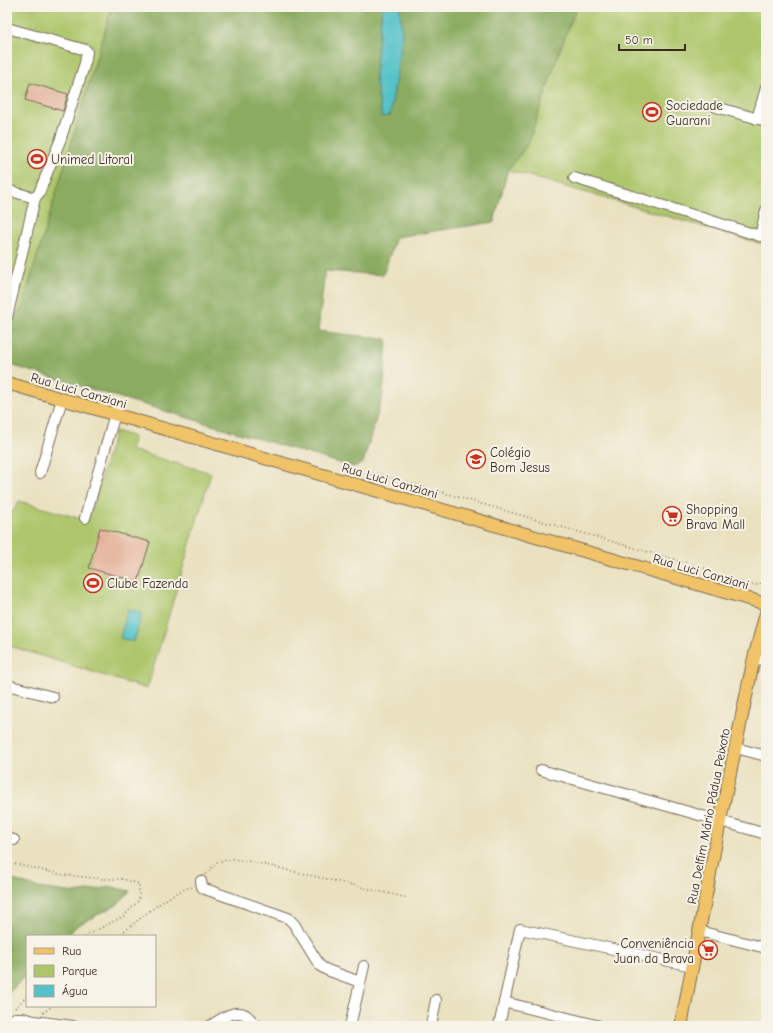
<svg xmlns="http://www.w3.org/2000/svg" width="773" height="1033" viewBox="0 0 773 1033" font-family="'Comic Neue',sans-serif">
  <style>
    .green { fill: #adc66c; stroke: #747845 }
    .forest { fill: #8aab60; stroke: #626a3f }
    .water { fill: #54c2c8; stroke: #487673 }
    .building { fill: #e3ae96 }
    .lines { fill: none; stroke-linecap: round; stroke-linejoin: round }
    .minor-casing { stroke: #786a56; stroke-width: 12 }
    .major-casing { stroke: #786a56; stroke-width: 14 }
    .path { stroke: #786a56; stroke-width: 1.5; stroke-dasharray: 1 3; stroke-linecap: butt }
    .minor { stroke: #fff; stroke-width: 10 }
    .major { stroke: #f0c369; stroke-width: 12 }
    .labels { text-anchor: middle; stroke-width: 4; stroke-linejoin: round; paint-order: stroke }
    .poi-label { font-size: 13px; fill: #3b2a1e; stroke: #f7f3e8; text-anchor: start }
    .street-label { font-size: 13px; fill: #3b2a1e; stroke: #f7f3e8 }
  </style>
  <rect width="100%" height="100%" fill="#f7f3e8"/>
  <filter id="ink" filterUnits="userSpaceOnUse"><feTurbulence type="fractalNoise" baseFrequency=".025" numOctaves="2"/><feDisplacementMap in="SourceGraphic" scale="8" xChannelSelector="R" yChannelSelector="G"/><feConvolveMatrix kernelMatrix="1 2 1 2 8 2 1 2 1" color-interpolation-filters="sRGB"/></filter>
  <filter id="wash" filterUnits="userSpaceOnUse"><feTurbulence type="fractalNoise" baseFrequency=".012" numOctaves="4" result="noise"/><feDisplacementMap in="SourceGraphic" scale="16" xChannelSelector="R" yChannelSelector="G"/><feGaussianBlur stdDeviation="0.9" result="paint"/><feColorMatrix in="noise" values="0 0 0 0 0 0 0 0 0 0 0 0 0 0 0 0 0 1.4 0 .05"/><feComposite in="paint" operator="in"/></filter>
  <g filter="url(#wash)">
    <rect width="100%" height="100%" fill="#e9e1bf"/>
    <g class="green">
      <path d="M7,7H112L7,358Z"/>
      <path d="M577,7H766V245L508,170L528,144L560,49Z"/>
      <path d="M115,431L134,437L130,450L211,473L147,689L7,645V520L19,501L88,521Z"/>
    </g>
    <g class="forest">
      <path d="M112,7H382L375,77L382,117L390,115L402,37L400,7H577L560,49L528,144L508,170L494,222L396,237L383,275L325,271L318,331L387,339L383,395L363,463L353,467L7,364V316H13L21,310Z"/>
      <path d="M7,878L39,888L75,893L112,887L130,891L118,904L78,925L66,936H27V974L7,995Z"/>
    </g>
    <g class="water">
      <path d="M382,7H400L402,37L390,115L382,117L375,77Z"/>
      <path d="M128,609L142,613L134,642L120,638Z"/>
    </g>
    <g id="blocks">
      <g class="building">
        <path d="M30,83L68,94L63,111L25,100Z"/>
        <path d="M100,528L150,542L138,582L89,568Z"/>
      </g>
    </g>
  </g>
  <g filter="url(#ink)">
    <use href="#blocks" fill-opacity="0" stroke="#786a56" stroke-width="1"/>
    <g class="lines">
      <defs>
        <g id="minor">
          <path d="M7,28L86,50L87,52L85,63L60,141L39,193L35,198L7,190"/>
          <path d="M716,107L766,121"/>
          <path d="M757,119L766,88"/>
          <path d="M574,178L760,236H766"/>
          <path d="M760,236L766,210"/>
          <path d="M7,317L35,198"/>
          <path d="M40,473L62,399"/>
          <path d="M85,518L117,407"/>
          <path d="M754,658L766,661"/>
          <path d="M7,685L53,697"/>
          <path d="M736,748L766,756"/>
          <path d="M541,770L766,834"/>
          <path d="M7,838L14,840"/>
          <path d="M201,881L202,887L205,889L288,918L294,924L320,966L327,970L360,982"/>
          <path d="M699,931L766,948"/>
          <path d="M504,1002L600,1026"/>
          <path d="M7,1026L15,1018H23L34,1021L73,1026"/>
          <path d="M210,1026C220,1020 234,1008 246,1015C250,1018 253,1023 258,1026"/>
          <path d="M350,1026L364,966"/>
          <path d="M431,1026L436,1000"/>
          <path d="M499,1026L520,929L692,966"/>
        </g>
        <g id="major">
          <path d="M7,383L766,604"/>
          <path d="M681,1026L720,821L754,658L766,613"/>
        </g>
      </defs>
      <use href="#minor" class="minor-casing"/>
      <use href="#major" class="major-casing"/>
      <g class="path">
        <path d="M366,476L375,473L707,569L712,574L751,585H758L764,581L766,576"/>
        <path d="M7,862L63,875L105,879H123L139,884V900L124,916L85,936"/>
        <path d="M206,874L217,862L233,859L253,862L408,898"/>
        <path d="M118,936C134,924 175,888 193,887"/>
        <path d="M15,1008L27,996"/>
        <path d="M43,1013L52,1006"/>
      </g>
      <use href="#minor" class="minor"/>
      <use href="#major" class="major"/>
    </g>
  </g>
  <defs>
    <symbol id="stadium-ring" viewBox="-11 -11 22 22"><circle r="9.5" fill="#f7f3e8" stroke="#c8321e" stroke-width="1.5"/><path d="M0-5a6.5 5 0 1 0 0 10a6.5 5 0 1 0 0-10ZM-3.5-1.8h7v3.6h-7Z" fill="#c8321e"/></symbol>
    <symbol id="school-ring" viewBox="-11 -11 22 22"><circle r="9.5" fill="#f7f3e8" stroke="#c8321e" stroke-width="1.5"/><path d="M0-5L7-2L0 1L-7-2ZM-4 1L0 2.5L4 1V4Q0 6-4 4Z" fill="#c8321e"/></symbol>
    <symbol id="supermarket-ring" viewBox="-11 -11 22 22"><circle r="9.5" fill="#f7f3e8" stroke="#c8321e" stroke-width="1.5"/><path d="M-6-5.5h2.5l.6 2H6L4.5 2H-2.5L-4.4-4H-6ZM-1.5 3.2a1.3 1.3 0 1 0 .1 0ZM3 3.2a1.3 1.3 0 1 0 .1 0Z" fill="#c8321e"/></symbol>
  </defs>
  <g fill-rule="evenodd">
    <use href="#stadium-ring" x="641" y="101" width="22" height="22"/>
    <use href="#stadium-ring" x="26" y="148" width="22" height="22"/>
    <use href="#school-ring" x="465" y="448" width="22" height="22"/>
    <use href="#supermarket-ring" x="661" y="505" width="22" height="22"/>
    <use href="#stadium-ring" x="82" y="572" width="22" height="22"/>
    <use href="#supermarket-ring" x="697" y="939" width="22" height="22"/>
  </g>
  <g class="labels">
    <g class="poi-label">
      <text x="666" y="110">Sociedade<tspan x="666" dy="15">Guarani</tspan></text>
      <text x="51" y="164">Unimed Litoral</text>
      <text x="490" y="457">Colégio<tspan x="490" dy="15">Bom Jesus</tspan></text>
      <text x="686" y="514">Shopping<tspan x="686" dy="15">Brava Mall</tspan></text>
      <text x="107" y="588">Clube Fazenda</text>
      <text x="694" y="948" text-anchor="end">Conveniência<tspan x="694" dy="15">Juan da Brava</tspan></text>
    </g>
    <g class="street-label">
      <text transform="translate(79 390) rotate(16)" y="5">Rua Luci Canziani</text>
      <text transform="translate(390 480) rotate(16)" y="5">Rua Luci Canziani</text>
      <text transform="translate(701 571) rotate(16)" y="5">Rua Luci Canziani</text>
      <text transform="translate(708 816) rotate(-79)" y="5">Rua Delfim Mário Pádua Peixoto</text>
    </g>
  </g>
  <rect width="773" height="1033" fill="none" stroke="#f7f3e8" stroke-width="24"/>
  <rect x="26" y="935" width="130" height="72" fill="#f7f3e8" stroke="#aca397"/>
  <rect x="34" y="948" width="20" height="6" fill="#f0c369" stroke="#aca397"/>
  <text x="62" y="955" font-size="12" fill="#3b2a1e">Rua</text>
  <rect x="34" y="965" width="20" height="12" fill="#adc66c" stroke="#aca397"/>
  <text x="62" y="975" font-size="12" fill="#3b2a1e">Parque</text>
  <rect x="34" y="985" width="20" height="12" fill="#54c2c8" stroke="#aca397"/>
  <text x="62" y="995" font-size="12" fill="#3b2a1e">Água</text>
  <path d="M619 44v6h66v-6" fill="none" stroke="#3b2a1e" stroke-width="2"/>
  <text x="625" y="44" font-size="12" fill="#3b2a1e" stroke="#f7f3e8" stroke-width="3" paint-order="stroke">50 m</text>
</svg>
